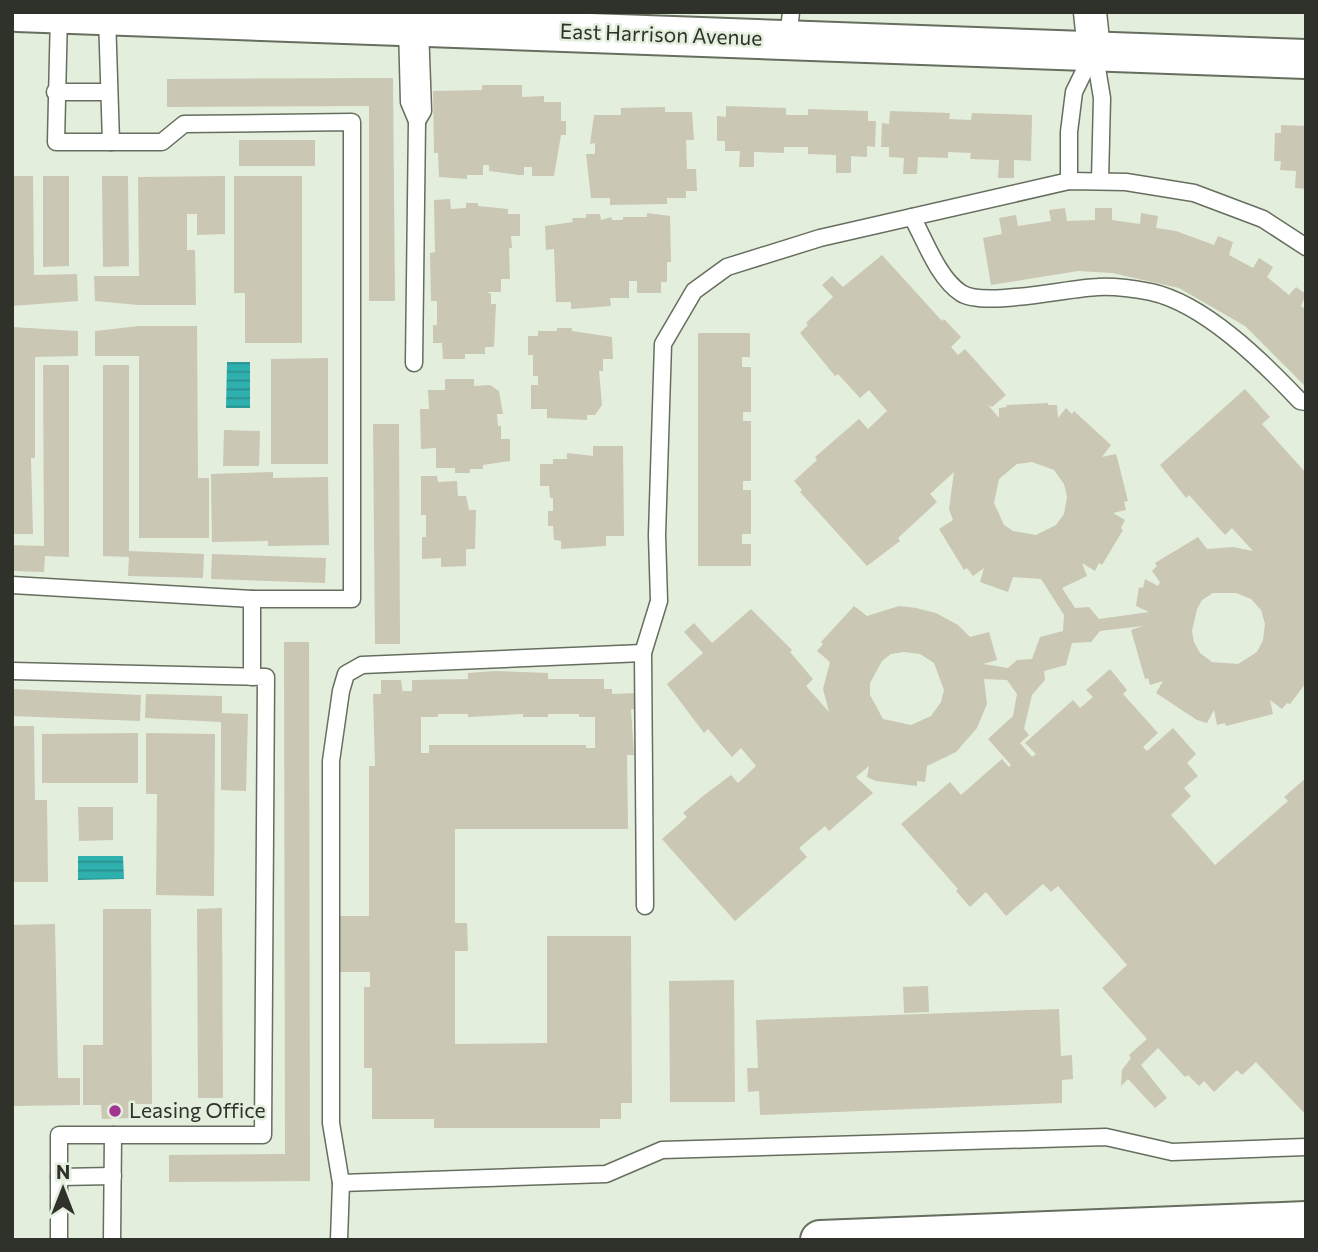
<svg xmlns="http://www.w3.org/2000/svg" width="1318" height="1252" viewBox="0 0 1318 1252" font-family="Commissioner,sans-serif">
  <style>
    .water { fill: url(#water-rules) }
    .building { fill: #cac7b4; fill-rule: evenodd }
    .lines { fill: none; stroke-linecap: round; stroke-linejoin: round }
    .service-casing { stroke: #666e5f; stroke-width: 19 }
    .minor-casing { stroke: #666e5f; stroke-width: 35 }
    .tertiary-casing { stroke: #666e5f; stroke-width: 42 }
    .secondary-casing { stroke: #666e5f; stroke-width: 42 }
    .service { stroke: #fff; stroke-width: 16 }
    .minor { stroke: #fff; stroke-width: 32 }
    .tertiary { stroke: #fff; stroke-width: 38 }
    .secondary { stroke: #fff; stroke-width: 38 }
    .poi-dot { fill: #a33391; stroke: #e4eedc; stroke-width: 2.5 }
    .labels { text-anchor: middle; stroke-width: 5; stroke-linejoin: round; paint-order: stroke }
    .street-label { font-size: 21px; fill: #2e322b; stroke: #e4eedc }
    .poi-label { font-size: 21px; fill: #2e322b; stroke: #e4eedc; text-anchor: start }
  </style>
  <defs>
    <pattern id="water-rules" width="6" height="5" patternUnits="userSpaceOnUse" patternTransform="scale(1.75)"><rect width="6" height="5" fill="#2eb0ae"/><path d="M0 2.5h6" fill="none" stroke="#28908e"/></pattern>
  </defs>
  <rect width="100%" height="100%" fill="#e4eedc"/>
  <g class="water">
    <path d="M227,362H250V408H226Z"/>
    <path d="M78,856H123L124,879L78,880Z"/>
  </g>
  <g class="building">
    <path d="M393,78L395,301H369V106L167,107V79Z"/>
    <path d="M482,85H522V97L544,96V102H561V121H566V135H561L554,176H532V167H524V175H519L489,171V165H483V175H467V179L439,177L438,153H434L433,91L482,90Z"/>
    <path d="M726,106L786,108V115H808V109L868,111V121H876L875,147L867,146V157L851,156V173H836V155L808,154V147H784V153L754,152V167H739L740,151H725V141H717V116L726,117Z"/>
    <path d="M665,107V112H692L694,140H686L687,169H696L697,191H686V198H667V204L610,205V198H591L586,154H595V143L590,144L594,115H621V108Z"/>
    <path d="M890,111L950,113L949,119L971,120L972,113L1032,115L1031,161L1014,160V178H998L999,160L970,159L971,153L948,152V158L918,157L917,174H903L904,158L889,157V147H881L882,123L889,124Z"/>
    <path d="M1281,125L1306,126V189L1295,188L1296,171L1280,170L1281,161H1274L1275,133H1281Z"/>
    <rect x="239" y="140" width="76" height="26"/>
    <path d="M12,176H33L34,275L77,274L78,301L12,306Z"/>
    <path d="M43,176H69V266L43,267Z"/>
    <path d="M102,176H128L129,266L103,267Z"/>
    <path d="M225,176V234L197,235V214H187V250H195L196,305H138L95,301L94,276H139L138,177Z"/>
    <path d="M234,176H302V343H245V293H234Z"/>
    <path d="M450,199L451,209L466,208V203H478V206L508,209V214H520V236H511L512,248H509L510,279H501V292H487L491,294V304H496L494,347H485V354H465V359H443L442,343H433V325H437V301H431L430,253L435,252L434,200Z"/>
    <path d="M1065,208L1067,221L1095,220V208H1112V220L1140,224L1141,213L1158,216L1156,228L1176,231L1214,245L1218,236L1233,242L1229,255L1253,268L1259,258L1273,267L1267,277L1289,295L1296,287L1306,294L1301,306L1306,310V387L1245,326L1179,288L1112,273L1078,271L991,285L983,238L1002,234L999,218L1016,215L1018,226L1051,221L1049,210Z"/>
    <path d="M647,213L670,216L671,262H667V282H661V293H637V281H629V298H610L611,306L571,309V302H556L554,249L546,250L545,226L573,222L572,218H586V214H600L601,220L611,217L612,220H623V217H647Z"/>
    <path d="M882,255L942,321L944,319L961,337L951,347L958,355L965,349L1006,395L992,407L988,405L999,418V408L1007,407L1006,405L1048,403V405H1057L1058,418L1066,408L1072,414L1074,411L1111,445L1102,457L1116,454L1118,461L1128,501L1124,502L1126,510L1113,513L1125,520L1121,528L1123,530L1102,565L1099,563L1095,571L1082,563L1087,576L1062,588L1075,608L1089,607L1099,619L1149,612L1136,606L1139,587L1143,588L1145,579L1158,586L1160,582L1152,571L1157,566L1155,563L1198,537L1207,549L1233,547L1253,551L1232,528L1225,535L1189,495L1186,498L1160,465L1245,389L1270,417L1262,424L1306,473V683L1290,704L1287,703L1282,709L1270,700L1273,714L1226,726L1225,723L1217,725L1214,710L1207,723L1197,720L1156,693L1163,681L1150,685L1148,678L1145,679L1131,630L1143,626L1100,631L1091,642L1072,643L1066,665L1044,671L1045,680L1032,695L1024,729L1029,735L1020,743L1032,757L1036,754L1025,743L1073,700L1080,708L1093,697L1086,690L1110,669L1127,690L1123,694L1158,733L1143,747L1147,751L1173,728L1196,754L1187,763L1198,776L1184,788L1191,796L1171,815L1215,865L1288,801L1284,797L1306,778V1115L1256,1062L1242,1075L1237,1070L1214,1092L1204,1081L1199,1086L1188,1075L1185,1077L1158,1048L1141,1065L1167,1098L1155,1108L1128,1079L1121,1086L1122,1070L1131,1058L1129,1055L1147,1039L1102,988L1127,965L1058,886L1051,892L1043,884L1006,916L986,892L970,907L956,891L958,889L901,824L950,782L961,795L1002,759L1009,767L1011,765L988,739L1013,716L1017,694L1007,680L984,679L987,704L977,728L956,752L927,766L925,782L917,781V786L876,781L867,777L869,766L856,777L873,793L829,831L825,826L799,848L807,857L735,921L662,839L687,817L683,813L703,796L731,775L738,783L756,766L741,748L732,757L708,729L704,733L667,684L703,653L684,632L694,623L712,643L751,609L792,650L790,652L813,679L806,686L829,712L823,689L830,662L817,651L823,644L821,642L854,606L867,616L899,606L916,608L936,613L958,625L970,637L989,632L997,660L983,664L1008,668L1017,660L1032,659L1040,637L1063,631L1064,615L1041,579L1013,577L1008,592L980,582L984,568L973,576L967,568L964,570L939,529L953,520L949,509L954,472L930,494L937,502L898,538L900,541L867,566L800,492L802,490L794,481L817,460L815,457L859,419L868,429L887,411L869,390L860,398L838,374L835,376L800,333L808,325L806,323L833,297L822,285L832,276L843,287ZM1032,462L1054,470L1064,484L1067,497L1064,514L1056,525L1036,535L1013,531L1004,525L994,503L999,479L1017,464ZM1213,593H1236L1251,599L1261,610L1265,624L1263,640L1257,652L1238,664L1212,662L1200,653L1194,642L1192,631L1197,609L1202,600ZM904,652L920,654L934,663L944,690L941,702L931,716L911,725L883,719L870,695V683L882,661L891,654Z"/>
    <path d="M139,326H197L198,478H209V538H139V356H95V331Z"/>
    <path d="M12,327L78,331V356L35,357V458H31L33,534H12Z"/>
    <path d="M557,328H572V331L612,337L613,359H603V371H599L602,405L595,415H587V420L547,418V409H531V385H538V376H533V355H528V336H538V331H557Z"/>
    <path d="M698,333H750V357H742V367H751V412H743V421H751V481H743V490H751V534H742V544H751V566H698Z"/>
    <path d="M328,358V464H271V359Z"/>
    <path d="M43,365H69V557L45,556L44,572L12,571V545L44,546Z"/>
    <path d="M103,365H129V551L204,554L203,578L128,576L129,557L103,556Z"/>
    <path d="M445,379H474V386L490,385L499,391L503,414H497L498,426H501V439H510V461L483,465V469H470V473H455V468H436V448L421,449L420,409H429L428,390H445Z"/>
    <path d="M373,424H399L400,644H375Z"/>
    <path d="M224,430L260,431L259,466H223Z"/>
    <path d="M593,446H623L624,536H606V546L561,549V541L554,540L553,526H548V511H553V498H550L549,486H540V464H553V459H567V453L593,456Z"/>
    <path d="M273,472V478L328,477L329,545L268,546V541L212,542L211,474Z"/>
    <path d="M421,476H437L438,482L457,481L458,496H466L469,510H476L475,549H466V566L441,567V558L422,559V537H426V515H421Z"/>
    <path d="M212,554L326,558L325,583L211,579Z"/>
    <path d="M284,642H309L310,1181L169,1182V1155L285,1154Z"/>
    <path d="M494,671L548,673V679H604V689H612V694L634,693V709H631L634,755H627L628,829H455V923H467L468,951H455V1044L547,1043V936H631L632,1103H621V1119H600V1128H434V1119H372V1068H364V987H370V972H337V916H369V766H375L373,694H381V680H401L403,694V691H412V680L468,679V673ZM438,714H468V717L523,714V717H548V714H579V717H595V748H586V745H429V753H421V717H438Z"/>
    <path d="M12,689L141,695L140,721L12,716Z"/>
    <path d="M146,694L222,696V713L248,714L246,791L221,790V722L145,718Z"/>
    <path d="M12,726H34L35,800H47L48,882H12Z"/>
    <path d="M138,733V783H42V734Z"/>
    <path d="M146,733L215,734L214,896L156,895L157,794H146Z"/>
    <path d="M78,807H113V840L79,841Z"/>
    <path d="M222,908L223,1098H198L197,909Z"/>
    <path d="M103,909H151L152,1104H131V1118L102,1119L101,1105H83V1045H103Z"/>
    <path d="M55,924L58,1078H80V1105L12,1106V925Z"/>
    <path d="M734,980L735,1102H670L669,981Z"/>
    <path d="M928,986L929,1012L904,1013L903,987Z"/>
    <path d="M1059,1009L1061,1056L1072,1055L1073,1079L1062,1080V1103L760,1115L759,1091L748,1092L747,1068H758L756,1020Z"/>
  </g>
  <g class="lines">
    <defs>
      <g id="service">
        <path d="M107,16L111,142"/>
        <path d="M407,26L409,102L417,121L414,363"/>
        <path d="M788,39L791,12"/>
        <path d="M1094,50L1102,98L1100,181"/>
        <path d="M55,92H109"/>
        <path d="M417,121L423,111L420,27"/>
        <path d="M1069,181V132L1074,92L1093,53"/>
        <path d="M912,217C925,240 938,278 961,293C983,308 1068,288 1098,287C1114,286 1135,289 1151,292C1205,304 1263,362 1300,401L1306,402"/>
        <path d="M12,585L252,599H352V122L184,124L162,142H56L59,13"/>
        <path d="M252,599V677"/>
        <path d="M12,671L266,677L263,1135H59V1240"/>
        <path d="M645,906L643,653L659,601L657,535L663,344L694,291L727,267L820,238L1069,181L1126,182L1194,193L1263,219L1306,247"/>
        <path d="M59,1177L113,1176"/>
        <path d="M341,1183L606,1174L662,1150L1106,1137L1172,1152L1306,1147"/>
        <path d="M112,1240L113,1135"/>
        <path d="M339,1240L341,1183L331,1123V761L341,691L346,674L362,665L643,653"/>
      </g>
      <path id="minor" d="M1090,12L1094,50"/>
      <path id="tertiary" d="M17,12L1306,59"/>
      <path id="secondary" d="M820,1240L1306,1221"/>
    </defs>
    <use href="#service" class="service-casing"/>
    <use href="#minor" class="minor-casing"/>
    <use href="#tertiary" class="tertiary-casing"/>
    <use href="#secondary" class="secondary-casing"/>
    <use href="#service" class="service"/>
    <use href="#minor" class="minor"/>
    <use href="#tertiary" class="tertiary"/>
    <use href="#secondary" class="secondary"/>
  </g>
  <circle class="poi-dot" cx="115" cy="1111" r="7"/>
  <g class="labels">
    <g class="street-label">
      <text transform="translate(661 35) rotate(2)" y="7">East Harrison Avenue</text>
    </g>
    <g class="poi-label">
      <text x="129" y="1118">Leasing Office</text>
    </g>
  </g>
  <rect width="1318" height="1252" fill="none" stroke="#2e322b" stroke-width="28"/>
  <g transform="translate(63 1189)" stroke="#e4eedc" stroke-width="5" paint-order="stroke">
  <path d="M0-5L12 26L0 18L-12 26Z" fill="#2e322b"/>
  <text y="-10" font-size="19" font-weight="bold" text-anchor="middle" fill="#2e322b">N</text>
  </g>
</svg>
